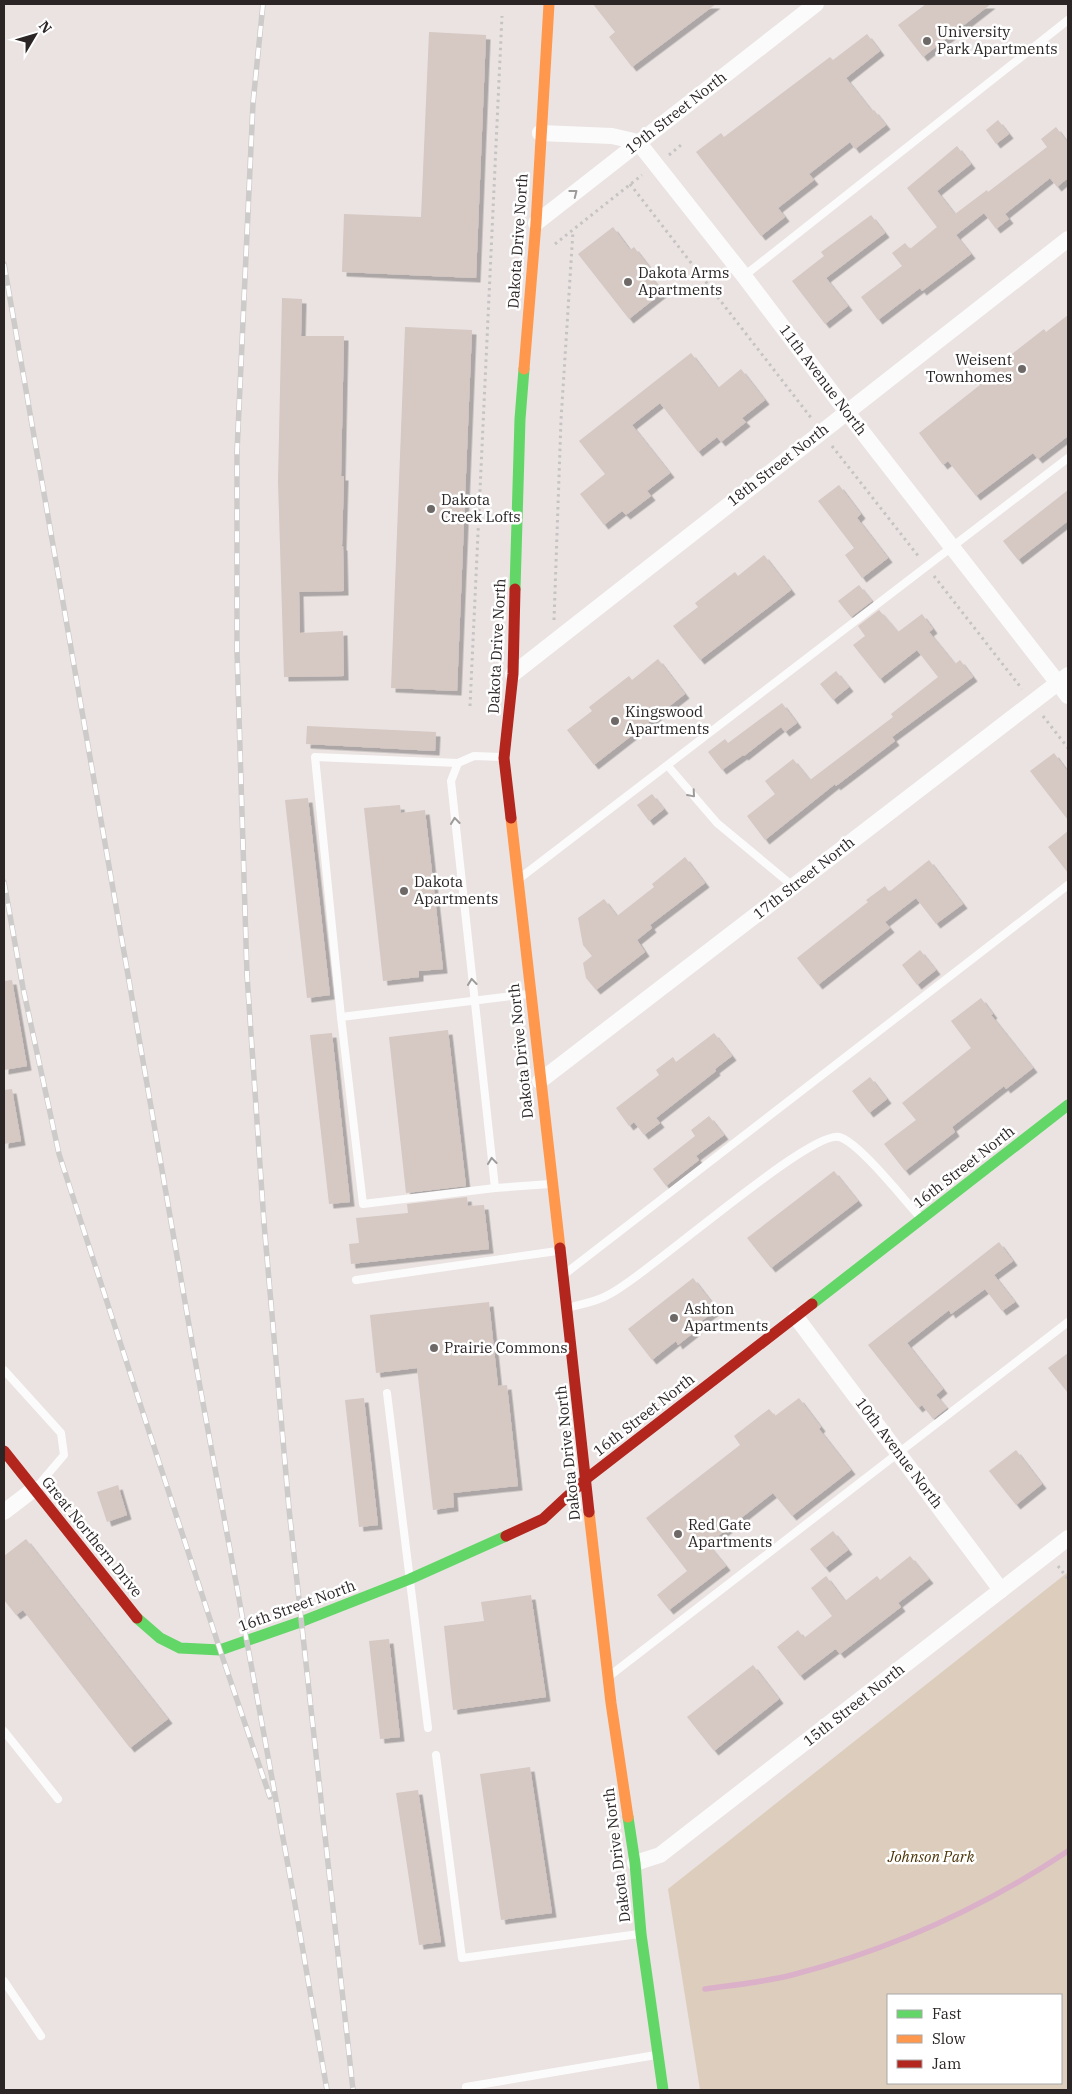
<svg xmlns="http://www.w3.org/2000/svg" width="1072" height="2094" viewBox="0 0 1072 2094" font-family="'IBM Plex Serif',serif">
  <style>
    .green { fill: #ddcdbc; fill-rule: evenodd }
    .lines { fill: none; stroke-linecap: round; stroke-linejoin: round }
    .stream { stroke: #dab1c9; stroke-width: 5.5 }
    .building { fill: #d6c8c2; filter: url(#shadow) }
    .path { stroke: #c6c3c3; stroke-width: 3; stroke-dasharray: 2.5 4; stroke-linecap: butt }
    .lane { stroke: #fcfbfb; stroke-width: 8 }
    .street { stroke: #fcfbfb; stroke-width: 16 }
    .fast { stroke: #63d668; stroke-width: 11 }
    .slow { stroke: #ff974d; stroke-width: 11 }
    .jam { stroke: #b3261e; stroke-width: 11 }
    .rail-casing { stroke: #cdcbca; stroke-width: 5.5 }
    .rail { stroke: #fff; stroke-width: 4; stroke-dasharray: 11; stroke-linecap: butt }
    .oneway { stroke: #9e9b9b }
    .poi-dot { fill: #6e6867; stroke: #fff; stroke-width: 2 }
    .labels { text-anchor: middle; stroke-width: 5; stroke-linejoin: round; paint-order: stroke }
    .poi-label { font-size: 15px; fill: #2b2625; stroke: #fff; text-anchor: start }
    .street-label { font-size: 15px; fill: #2b2625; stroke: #fff }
    .park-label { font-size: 15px; font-style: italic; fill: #4b3309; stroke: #fff }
  </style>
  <defs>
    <filter id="shadow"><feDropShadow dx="4.5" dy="4.5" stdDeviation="0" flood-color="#0004"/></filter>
  </defs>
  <rect width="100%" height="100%" fill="#eae3e2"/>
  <path class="green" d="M1068,1572V2090H700L668,1889ZM888,1995H1061V2083H888Z"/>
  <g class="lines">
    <path class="stream" d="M705,1989C734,1985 764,1982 792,1975C889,1950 984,1907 1068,1851"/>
  </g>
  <g class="building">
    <path d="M593,4H716L632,67L609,37L615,32Z"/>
    <path d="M926,4H991L923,57L898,25Z"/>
    <path d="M429,32L486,35L476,278L342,272L344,214L421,217Z"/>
    <path d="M867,34L880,51L846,78L872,111L874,110L886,125L855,149L850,142L809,174L814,180L778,208L785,217L761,236L696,152L721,133L724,137L830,57L833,60Z"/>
    <path d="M998,120L1009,134L996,144L986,130Z"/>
    <path d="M1056,127L1068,143V178L1057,187L1050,178L1005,214L1009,219L996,229L984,213L956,235L971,254L922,291L920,288L878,320L861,297L902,266L892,253L905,243L910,249L937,227L907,188L957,146L971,164L937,191L955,214L987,190L988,192L1047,147L1041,139Z"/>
    <path d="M871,215L885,233L826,278L848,306L825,324L792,281L824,256L821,252Z"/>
    <path d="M613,227L630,250L634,247L651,269L647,272L663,292L629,319L578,254Z"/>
    <path d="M282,298L302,299L301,336H344L341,476H344L342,546H343L344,591L299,592L300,633L343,631L344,676L284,677L278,481Z"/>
    <path d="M1068,315V436L1038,459L1033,453L976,496L948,461L943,465L919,433L980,385L977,381L1044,329L1046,332Z"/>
    <path d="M405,327L472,330L457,691L391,688Z"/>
    <path d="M691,353L718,388L741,369L765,400L742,418L746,422L721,442L717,437L698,452L660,403L632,425L670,473L647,491L651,496L626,515L622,511L604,525L580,494L605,474L579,441Z"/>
    <path d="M839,485L861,514L857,518L888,558L862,578L845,555L854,548L818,501Z"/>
    <path d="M1068,490V521L1018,560L1003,541Z"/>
    <path d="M764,555L791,590L700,660L673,626L698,607L695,603L735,572L738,576Z"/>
    <path d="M859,585L872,601L851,617L838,601Z"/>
    <path d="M879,610L898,632L922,614L933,629L929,632L955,664L960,660L973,677L892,737L895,741L836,786L835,784L765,840L747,816L775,794L765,781L793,759L810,780L893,717L891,714L938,677L917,650L880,679L853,645L865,636L858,626Z"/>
    <path d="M658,659L685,694L594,765L567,730L592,711L589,707L629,676L632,680Z"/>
    <path d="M836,671L849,687L833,700L820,684Z"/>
    <path d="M782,703L797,723L785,732L781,727L744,756L743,755L722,770L708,752L725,739L728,743Z"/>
    <path d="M307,726L436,732L435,751L306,744Z"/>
    <path d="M1054,753L1068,772V820L1030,771Z"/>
    <path d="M652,794L664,809L649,821L637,805Z"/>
    <path d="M308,798L330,995L307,998L285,800Z"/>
    <path d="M400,805L401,813L425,810L443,969L419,971V977L383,981L364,808Z"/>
    <path d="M1068,831V873L1048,847Z"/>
    <path d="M685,857L705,883L650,925L652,928L637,940L645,952L596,990L586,978L583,963L592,956L583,945L578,918L604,899L617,916L654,887L652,884Z"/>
    <path d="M929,860L963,904L936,924L916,898L885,922L890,928L818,985L797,958L868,902L866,900L885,886L889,892Z"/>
    <path d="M920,950L936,970L917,985L902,965Z"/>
    <path d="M12,980L27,1066L4,1070V981Z"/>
    <path d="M981,998L993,1014L991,1015L1033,1068L1006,1089L1004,1086L952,1127L955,1132L905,1171L884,1144L916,1120L902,1103L971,1048L951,1021Z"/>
    <path d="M448,1030L466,1186L406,1193L389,1037Z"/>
    <path d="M332,1033L350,1202L329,1204L310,1035Z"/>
    <path d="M714,1033L732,1056L715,1069L716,1071L656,1118L660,1123L644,1135L634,1122L629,1126L616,1108L659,1075L656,1070L673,1057L676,1062Z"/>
    <path d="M870,1077L887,1099L869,1113L852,1091Z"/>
    <path d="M12,1089L21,1141L4,1144V1090Z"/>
    <path d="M709,1116L724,1135L696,1156L699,1160L666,1186L653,1169L695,1136L691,1130Z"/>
    <path d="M834,1171L858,1201L771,1268L747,1238Z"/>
    <path d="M467,1197L468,1206L484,1205L489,1249L351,1264L349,1244L359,1243L356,1218L408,1213L407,1204Z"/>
    <path d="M999,1242L1013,1261L994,1275L1015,1302L1002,1311L985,1289L951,1314L949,1310L907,1343L943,1389L936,1395L947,1408L933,1419L922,1405L918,1408L868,1345Z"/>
    <path d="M693,1278L717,1309L694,1327L697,1330L678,1345L676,1341L652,1360L628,1329Z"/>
    <path d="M489,1302L498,1386L507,1385L518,1486L453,1493L454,1507L433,1510L417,1368L376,1373L370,1315Z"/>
    <path d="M1068,1353V1393L1048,1368Z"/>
    <path d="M364,1398L378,1525L359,1527L345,1400Z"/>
    <path d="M799,1398L821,1427L819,1429L851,1470L792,1516L773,1493L708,1544L726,1566L669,1610L657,1595L687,1571L646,1518L740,1445L734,1436L769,1409L775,1416Z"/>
    <path d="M1016,1450L1042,1484L1016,1505L989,1471Z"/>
    <path d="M118,1485L127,1515L107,1522L97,1492Z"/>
    <path d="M833,1531L848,1550L825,1568L810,1549Z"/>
    <path d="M26,1539L168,1719L130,1748L23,1610L16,1615L4,1600V1556Z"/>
    <path d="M910,1556L929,1579L898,1603L901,1607L840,1654L836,1649L834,1650L800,1676L777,1647L798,1630L804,1638L832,1616L811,1588L826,1576L845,1601L877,1576L880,1580Z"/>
    <path d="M531,1595L546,1697L453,1710L444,1626L484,1621L481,1602Z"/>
    <path d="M389,1639L400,1737L380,1739L369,1641Z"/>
    <path d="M753,1665L779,1699L714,1751L687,1717Z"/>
    <path d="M530,1767L552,1913L501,1920L480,1774Z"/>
    <path d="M418,1790L441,1942L419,1945L396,1793Z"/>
  </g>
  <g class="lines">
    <g class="path">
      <path d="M669,155L681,145"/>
      <path d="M630,184L812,419"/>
      <path d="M555,244L642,175"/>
      <path d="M832,446L919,557"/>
      <path d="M934,576L1022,689"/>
      <path d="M554,620L561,420L573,231"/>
      <path d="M470,706L502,16"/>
      <path d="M1043,716L1068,748"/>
      <path d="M1058,1566L1068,1579"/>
    </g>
    <g class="lane">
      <path d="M744,276L1068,20"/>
      <path d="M501,757L474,756L458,763L451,781L495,1188L550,1184"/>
      <path d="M458,763L315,757L341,1017L363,1204L495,1188"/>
      <path d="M668,766L717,823L794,887"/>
      <path d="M520,878L1068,458"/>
      <path d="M341,1017L528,994"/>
      <path d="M566,1273L1068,885"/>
      <path d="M356,1280L557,1251"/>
      <path d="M568,1308C581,1304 596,1302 608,1295C648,1275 809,1130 839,1137C859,1142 904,1200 920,1217"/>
      <path d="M4,1370L61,1433L64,1455L36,1488"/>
      <path d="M387,1393L428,1728"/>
      <path d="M612,1674L1068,1322"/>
      <path d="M4,1731L58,1799"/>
      <path d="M436,1755L462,1958L639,1934"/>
      <path d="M4,1981L41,2036"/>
      <path d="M466,2090V2087L656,2055"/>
    </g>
    <g class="street">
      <path d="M540,133L612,136L638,142L744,276L846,411L1068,696"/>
      <path d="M536,223L816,4"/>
      <path d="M513,674L1068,239"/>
      <path d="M540,1081L1068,675"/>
      <path d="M796,1317L1001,1590"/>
      <path d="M4,1512L34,1489"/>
      <path d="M635,1863L660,1855L1068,1538"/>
    </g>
    <g class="fast">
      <path d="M515,589L520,419L524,369"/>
      <path d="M812,1304L1068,1105"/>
      <path d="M137,1618L160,1638L180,1648L220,1650L303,1621L410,1579L506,1536"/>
      <path d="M628,1817L635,1863L641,1934L663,2090"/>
    </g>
    <g class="slow">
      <path d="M524,369L536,223L549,4"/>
      <path d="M511,818L560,1248"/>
      <path d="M589,1512L611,1703L628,1817"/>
    </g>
    <g class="jam">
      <path d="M511,818L504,758L513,674L515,589"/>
      <path d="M560,1248L589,1512"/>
      <path d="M4,1451L137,1618"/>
      <path d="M506,1536L543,1519L586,1479L812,1304"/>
    </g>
    <defs>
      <g id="rail">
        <path d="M263,4L253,103L237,452V651L247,975L264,1223L289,1509L353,2090"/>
        <path d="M4,264L196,1365L292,1887L327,2090"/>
        <path d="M4,882L23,988L59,1154L220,1650L270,1797"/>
      </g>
    </defs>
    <use href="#rail" class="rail-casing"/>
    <use href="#rail" class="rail"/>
  </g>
  <defs><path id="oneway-chevron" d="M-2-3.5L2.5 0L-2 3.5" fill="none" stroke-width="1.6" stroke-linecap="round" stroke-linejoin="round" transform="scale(1.25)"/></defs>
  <g class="oneway">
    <use href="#oneway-chevron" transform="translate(574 193) rotate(-38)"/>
    <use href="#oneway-chevron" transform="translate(692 794) rotate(49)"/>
    <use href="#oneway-chevron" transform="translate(455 821) rotate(-96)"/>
    <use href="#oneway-chevron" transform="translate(472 982) rotate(-96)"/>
    <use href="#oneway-chevron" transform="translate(492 1161) rotate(-96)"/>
  </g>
  <g class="poi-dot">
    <circle cx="927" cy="41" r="5"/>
    <circle cx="628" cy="282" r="5"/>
    <circle cx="1022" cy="369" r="5"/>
    <circle cx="431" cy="509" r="5"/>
    <circle cx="615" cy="721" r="5"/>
    <circle cx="404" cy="891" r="5"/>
    <circle cx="674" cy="1318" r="5"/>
    <circle cx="434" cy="1348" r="5"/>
    <circle cx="678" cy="1534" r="5"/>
  </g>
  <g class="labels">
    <g class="poi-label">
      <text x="937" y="37">University<tspan x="937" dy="17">Park Apartments</tspan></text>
      <text x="638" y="278">Dakota Arms<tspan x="638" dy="17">Apartments</tspan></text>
      <text x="1012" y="365" text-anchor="end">Weisent<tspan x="1012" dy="17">Townhomes</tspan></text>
      <text x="441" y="505">Dakota<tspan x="441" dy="17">Creek Lofts</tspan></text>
      <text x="625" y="717">Kingswood<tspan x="625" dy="17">Apartments</tspan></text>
      <text x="414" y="887">Dakota<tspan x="414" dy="17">Apartments</tspan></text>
      <text x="684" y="1314">Ashton<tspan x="684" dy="17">Apartments</tspan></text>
      <text x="444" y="1353">Prairie Commons</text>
      <text x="688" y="1530">Red Gate<tspan x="688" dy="17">Apartments</tspan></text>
    </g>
    <g class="street-label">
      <text transform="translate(676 113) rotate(-38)" y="5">19th Street North</text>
      <text transform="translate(518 241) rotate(-86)" y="5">Dakota Drive North</text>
      <text transform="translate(823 380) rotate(53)" y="5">11th Avenue North</text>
      <text transform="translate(778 465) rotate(-38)" y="5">18th Street North</text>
      <text transform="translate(497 646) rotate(-87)" y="5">Dakota Drive North</text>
      <text transform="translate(804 878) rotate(-38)" y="5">17th Street North</text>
      <text transform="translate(521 1051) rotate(-96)" y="5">Dakota Drive North</text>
      <text transform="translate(964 1167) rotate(-38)" y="5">16th Street North</text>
      <text transform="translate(644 1415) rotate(-38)" y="5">16th Street North</text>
      <text transform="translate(568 1453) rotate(-96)" y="5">Dakota Drive North</text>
      <text transform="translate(899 1453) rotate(53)" y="5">10th Avenue North</text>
      <text transform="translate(92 1537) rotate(51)" y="5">Great Northern Drive</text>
      <text transform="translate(297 1606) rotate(-20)" y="5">16th Street North</text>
      <text transform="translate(854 1705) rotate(-38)" y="5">15th Street North</text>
      <text transform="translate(617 1855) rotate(-97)" y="5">Dakota Drive North</text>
    </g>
    <g class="park-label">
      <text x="931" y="1862">Johnson Park</text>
    </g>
  </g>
  <rect width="1072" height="2094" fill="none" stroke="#2b2625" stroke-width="10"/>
  <rect x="887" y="1994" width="175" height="90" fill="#ffffff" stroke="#aaa8a8"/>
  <rect x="897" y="2010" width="25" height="8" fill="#63d668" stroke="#aaa8a8"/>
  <text x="932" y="2019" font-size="15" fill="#2b2625">Fast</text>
  <rect x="897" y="2035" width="25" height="8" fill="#ff974d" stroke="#aaa8a8"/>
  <text x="932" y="2044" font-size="15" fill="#2b2625">Slow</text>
  <rect x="897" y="2060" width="25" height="8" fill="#b3261e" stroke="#aaa8a8"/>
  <text x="932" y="2069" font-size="15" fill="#2b2625">Jam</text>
  <g transform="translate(35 35) rotate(52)" stroke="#ffffff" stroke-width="4" paint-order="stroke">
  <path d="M0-4L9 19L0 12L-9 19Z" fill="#2b2625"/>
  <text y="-8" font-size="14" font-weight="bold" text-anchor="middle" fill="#2b2625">N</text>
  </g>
</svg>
